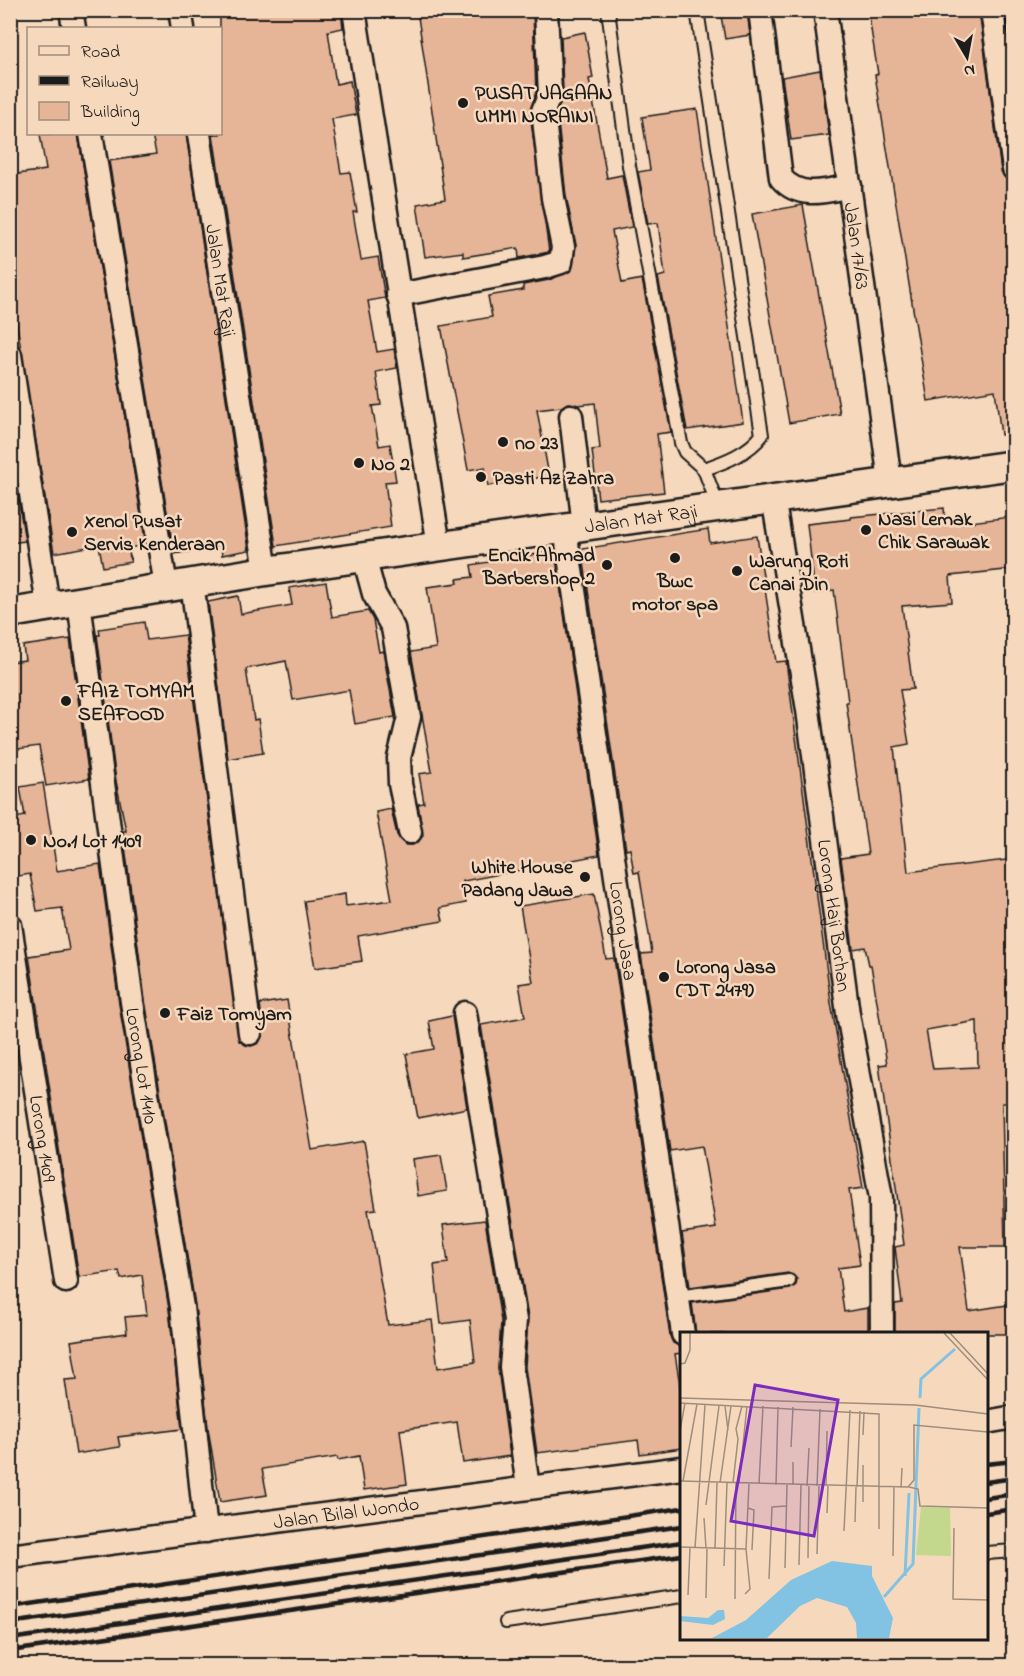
<svg xmlns="http://www.w3.org/2000/svg" width="1024" height="1676" viewBox="0 0 1024 1676" font-family="'Indie Flower',sans-serif">
  <style>
    .building { fill: #e6b497; stroke: #1c1c1c; stroke-width: 1.5; fill-rule: evenodd }
    .lines { fill: none; stroke-linecap: round; stroke-linejoin: round }
    .service-casing { stroke: #1c1c1c; stroke-width: 16 }
    .minor-casing { stroke: #1c1c1c; stroke-width: 27 }
    .tertiary-casing { stroke: #1c1c1c; stroke-width: 33 }
    .service { stroke: #f6d8bc; stroke-width: 12 }
    .minor { stroke: #f6d8bc; stroke-width: 22 }
    .tertiary { stroke: #f6d8bc; stroke-width: 28 }
    .rail { stroke: #1c1c1c; stroke-width: 4.5 }
    .poi-dot { fill: #1c1c1c; stroke: #f6d8bc; stroke-width: 2 }
    .labels { text-anchor: middle; stroke-width: 5; stroke-linejoin: round; paint-order: stroke }
    .poi-label { font-size: 20px; font-weight: bold; fill: #1c1c1c; stroke: #f6d8bc; text-anchor: start }
    .street-label { font-size: 20px; fill: #1c1c1c; stroke: #f6d8bc }
    .inset-river { fill: none; stroke: #82c2e2; stroke-width: 3 }
    .inset-road { fill: none; stroke: #9f8d7c; stroke-width: 1.5 }
    .view { fill: #7b2cbf; fill-opacity: 0.15; stroke: #7b2cbf; stroke-width: 3 }
    .inset-edge { fill: none; stroke: #1c1c1c; stroke-width: 3 }
  </style>
  <rect width="100%" height="100%" fill="#f6d8bc"/>
  <filter id="ink" filterUnits="userSpaceOnUse"><feTurbulence type="fractalNoise" baseFrequency=".0167" numOctaves="2"/><feDisplacementMap in="SourceGraphic" scale="12" xChannelSelector="R" yChannelSelector="G"/><feConvolveMatrix kernelMatrix="1 2 1 2 8 2 1 2 1" color-interpolation-filters="sRGB"/></filter>
  <g filter="url(#ink)">
    <g class="building">
      <path d="M220,10H341L343,28L328,31L336,84L350,81L356,115L332,119L341,173L350,172L357,212H353L361,260L378,257L385,298L368,301L377,352L394,349L397,368L376,372L381,405L372,406L379,446L390,444L396,481L385,482L391,527L276,546L213,134H220Z"/>
      <path d="M417,10H533L536,92L530,113L549,252L519,258L518,248L463,257V252L425,257L417,204L445,199Z"/>
      <path d="M720,10H747L750,35L725,39Z"/>
      <path d="M868,10H979L1001,171L1008,181L1014,217V434L1001,435L995,390L928,401L875,75L878,74Z"/>
      <path d="M1006,10H1014V41H1010Z"/>
      <path d="M585,32L593,78L589,79L607,178L622,175L632,227L612,231L622,283L642,279L671,432L657,434L664,492L598,499L592,450L600,449L595,403L578,405L569,403L561,407L537,410L549,476L488,486L485,467L468,470L441,326L492,317L488,296L523,290V285L549,280L572,270L576,245L566,196L557,113L563,93L561,37Z"/>
      <path d="M820,70L829,135L791,140L782,77Z"/>
      <path d="M697,109L743,422L687,430L658,277L665,275L658,223L648,224L638,172L650,170L642,117Z"/>
      <path d="M40,134H78L146,545L128,548L131,562L103,567L99,545L54,553L12,294L14,293L10,267V175L46,170Z"/>
      <path d="M152,134H186L249,550L222,555L221,547L174,554L109,161L156,154Z"/>
      <path d="M803,205L840,414L789,423L752,214Z"/>
      <path d="M10,448L25,541L10,543Z"/>
      <path d="M944,508L945,522L955,521V524L1010,517L1014,569L950,576L952,602L902,606L913,689L900,690L909,744L894,747L908,872L1014,859V1103H1002L1005,1247H960L969,1311L1014,1304V1334H895V1304L902,1303L895,1247L904,1245L879,1065L887,1064L871,965H869L865,947L853,949L841,858L868,854L846,702H848L834,590L815,593L807,524L851,519V517ZM977,1021L978,1067L933,1069L926,1030Z"/>
      <path d="M708,529L710,543L757,536L776,662L786,661L831,1003L863,1188L849,1190L860,1265L838,1268L844,1312L868,1308V1334H696L692,1303L790,1289L796,1285L797,1279L788,1273L690,1287L682,1233L716,1228L702,1146L670,1151L641,954L652,953L639,872L634,873L630,849L626,850L582,549Z"/>
      <path d="M555,551L599,855L463,881L466,903L440,908L443,921L358,936L362,961L315,968L304,901L345,894L346,906L392,900L376,812L391,809L397,835L405,845H413L423,836L418,804L424,803L419,774L432,772L411,652L436,648L427,587L458,583L457,579L473,577L471,565Z"/>
      <path d="M326,582L332,617L368,611L373,620L379,652L383,651L395,717L355,724L349,690L293,700L286,661L246,669L254,720L258,719L263,753L228,759L208,602L238,596L241,614L292,605L289,588Z"/>
      <path d="M144,622L147,640L185,635L239,1041L251,1046L259,1043L263,1032L260,1004L287,1000L312,1150L364,1141L376,1209L368,1210L388,1325L432,1320L438,1368L475,1362L470,1320L441,1324L434,1265L448,1263L443,1225L485,1220L501,1321L498,1369L510,1456L463,1463L457,1422L400,1430L407,1484L364,1490L359,1456L338,1460L337,1457L262,1469L267,1495L220,1502L208,1428L195,1305L145,1000L123,831H126L116,781L97,635H100L99,629Z"/>
      <path d="M70,639L89,779L46,786L39,746L10,750V662L25,660L23,646Z"/>
      <path d="M43,783L57,871L100,864L119,1004L169,1309L182,1429L118,1437L120,1447L76,1454L65,1380L77,1379L71,1341L127,1333L125,1317L147,1315L142,1275L121,1279L119,1271L79,1277L29,956L69,950L62,908L37,911L30,874L13,877L10,861V819L25,816L20,787Z"/>
      <path d="M594,894L606,959L614,958L670,1336L673,1343L682,1347V1353L675,1354L682,1398V1448L640,1454L638,1440L537,1453L525,1367L528,1318L481,1025L525,1017L519,984L533,982L520,906Z"/>
      <path d="M452,1016L467,1108L418,1118L406,1054L434,1049L429,1021Z"/>
      <path d="M441,1155L447,1191L418,1196L413,1159Z"/>
    </g>
    <g class="lines">
      <defs>
        <g id="service">
          <path d="M608,10L629,166L681,443L685,452L704,469L718,506"/>
          <path d="M697,10L762,435C749,453 725,462 704,469"/>
          <path d="M678,1297L789,1281"/>
          <path d="M986,1553L1014,1551"/>
          <path d="M506,1622L682,1596"/>
        </g>
        <g id="minor">
          <path d="M71,10L74,28"/>
          <path d="M180,10L183,28"/>
          <path d="M354,10L439,546"/>
          <path d="M760,10L781,178C800,200 826,191 850,186"/>
          <path id="s1" d="M825,10L890,481"/>
          <path d="M992,10L1014,169"/>
          <path d="M91,134L166,586"/>
          <path id="s2" d="M199,134L266,571"/>
          <path d="M398,295L545,267L561,262L563,247L553,198L543,111L550,94L546,10"/>
          <path d="M10,355L48,606"/>
          <path d="M571,416L584,526"/>
          <path id="s3" d="M773,497L808,710L848,1014L881,1198L882,1334"/>
          <path id="s4" d="M565,529L683,1334"/>
          <path d="M364,557L374,594L393,628L409,717L399,758L400,784L410,832"/>
          <path d="M192,582L250,1033"/>
          <path id="s5" d="M79,602L132,1002L182,1307L206,1531"/>
          <path id="s6" d="M10,925L66,1281"/>
          <path d="M465,1013L515,1320L511,1367L528,1487"/>
          <path d="M986,1422L1014,1417"/>
          <path id="s7" d="M10,1556L682,1468"/>
        </g>
        <g id="tertiary">
          <path id="s8" d="M10,613L266,571L1014,465"/>
        </g>
      </defs>
      <use href="#service" class="service-casing"/>
      <use href="#minor" class="minor-casing"/>
      <use href="#tertiary" class="tertiary-casing"/>
      <use href="#service" class="service"/>
      <use href="#minor" class="minor"/>
      <use href="#tertiary" class="tertiary"/>
      <g class="rail">
        <path d="M986,1464L1014,1461"/>
        <path d="M986,1482L1014,1478"/>
        <path d="M986,1498L1014,1494"/>
        <path d="M986,1513L1014,1509"/>
        <path d="M10,1607L682,1508"/>
        <path d="M10,1623L682,1526"/>
        <path d="M10,1639L682,1542"/>
        <path d="M10,1651L682,1555"/>
      </g>
    </g>
  </g>
  <g class="poi-dot">
    <circle cx="463" cy="103" r="6"/>
    <circle cx="503" cy="442" r="6"/>
    <circle cx="359" cy="463" r="6"/>
    <circle cx="481" cy="477" r="6"/>
    <circle cx="866" cy="530" r="6"/>
    <circle cx="72" cy="532" r="6"/>
    <circle cx="675" cy="558" r="6"/>
    <circle cx="607" cy="565" r="6"/>
    <circle cx="737" cy="571" r="6"/>
    <circle cx="66" cy="701" r="6"/>
    <circle cx="31" cy="840" r="6"/>
    <circle cx="585" cy="877" r="6"/>
    <circle cx="664" cy="977" r="6"/>
    <circle cx="165" cy="1013" r="6"/>
  </g>
  <g class="labels">
    <g class="poi-label">
      <text x="475" y="99">PUSAT JAGAAN<tspan x="475" dy="23">UMMI NORAINI</tspan></text>
      <text x="515" y="449">no 23</text>
      <text x="371" y="470">No 2</text>
      <text x="493" y="484">Pasti Az Zahra</text>
      <text x="878" y="525">Nasi Lemak<tspan x="878" dy="23">Chik Sarawak</tspan></text>
      <text x="84" y="527">Xenol Pusat<tspan x="84" dy="23">Servis Kenderaan</tspan></text>
      <text x="595" y="561" text-anchor="end">Encik Ahmad<tspan x="595" dy="23">Barbershop 2</tspan></text>
      <text x="749" y="567">Warung Roti<tspan x="749" dy="23">Canai Din</tspan></text>
      <text x="675" y="587" text-anchor="middle">Bwc<tspan x="675" dy="23">motor spa</tspan></text>
      <text x="78" y="697">FAIZ TOMYAM<tspan x="78" dy="23">SEAFOOD</tspan></text>
      <text x="43" y="847">No.1 Lot 1409</text>
      <text x="573" y="873" text-anchor="end">White House<tspan x="573" dy="23">Padang Jawa</tspan></text>
      <text x="676" y="973">Lorong Jasa<tspan x="676" dy="23">(DT 2479)</tspan></text>
      <text x="177" y="1020">Faiz Tomyam</text>
    </g>
    <g class="street-label">
      <text dy="7" stroke="none"><textPath href="#s1" startOffset="238">Jalan 17/63</textPath></text>
      <text dy="7" stroke="none"><textPath href="#s2" startOffset="148">Jalan Mat Raji</textPath></text>
      <text dy="7" stroke="none"><textPath href="#s8" startOffset="638">Jalan Mat Raji</textPath></text>
      <text dy="7" stroke="none"><textPath href="#s3" startOffset="423">Lorong Haji Borhan</textPath></text>
      <text dy="7" stroke="none"><textPath href="#s4" startOffset="406">Lorong Jasa</textPath></text>
      <text dy="7" stroke="none"><textPath href="#s5" startOffset="468">Lorong Lot 1410</textPath></text>
      <text dy="7" stroke="none"><textPath href="#s6" startOffset="216">Lorong 1409</textPath></text>
      <text dy="7" stroke="none"><textPath href="#s7" startOffset="339">Jalan Bilal Wondo</textPath></text>
    </g>
  </g>
  <g transform="translate(680 1332)">
    <rect width="308" height="308" fill="#f6d8bc"/>
    <path d="M241,175L270,176L271,224L236,223Z" fill="#c3d88d"/>
    <path d="M152,229L192,234V244L213,286L209,306H177L176,291L167,275L137,266L120,274L87,306H32L66,288L111,248ZM38,278H44L45,287L33,293L0,289V284L28,286Z" fill="#82c2e2"/>
    <path class="inset-river" d="M240,66L241,47L275,17M225,244L229,161M204,265L233,232L239,76"/>
    <path class="inset-road" d="M264,1L308,48M270,1L308,42M0,32L5,31L10,18V1M0,66L235,73L308,82M0,71L199,82V197M45,74L48,98M0,99L5,71M183,103L184,80M111,115L113,75M0,149L228,155L234,148V93L308,100M3,149L17,72M40,151L51,74M53,151L58,107L56,97L62,74M59,151L67,74M79,152L83,74M96,153L98,75M113,153V130M127,154L129,116M137,154L140,77M146,154L147,99M177,155L180,79M229,155L238,157L240,174L308,176M221,156L222,136M183,170V133M26,173L39,74M68,176L74,178L72,218M147,181L148,154M24,186L26,216M175,190L176,155M274,196L273,267L308,268M164,199L170,78M0,215L66,217M15,216L25,73M35,216L37,151M137,222L139,154M213,224L214,155M128,226L129,154M119,233L121,153M44,234L47,151M105,236L107,153M89,247L92,175L106,174M65,262L70,257L66,217L69,152M8,263L10,216M26,266L27,216M55,267L56,151"/>
    <path class="view" d="M75,53L158,68L134,204L51,189Z"/>
    <rect width="308" height="308" class="inset-edge"/>
  </g>
  <rect width="1024" height="1676" fill="none" stroke="#f6d8bc" stroke-width="36"/>
  <rect x="18" y="18" width="988" height="1640" fill="none" stroke="#1c1c1c" stroke-width="2" filter="url(#ink)"/>
  <rect x="27" y="27" width="195" height="108" fill="#f6d8bc" stroke="#9f8d7c" stroke-width="1.5"/>
  <rect x="39" y="46" width="30" height="9" fill="#f6d8bc" stroke="#9f8d7c" stroke-width="1.5"/>
  <text x="81" y="57" font-size="18" fill="#1c1c1c">Road</text>
  <rect x="39" y="76" width="30" height="9" fill="#1c1c1c" stroke="#9f8d7c" stroke-width="1.5"/>
  <text x="81" y="87" font-size="18" fill="#1c1c1c">Railway</text>
  <rect x="39" y="102" width="30" height="18" fill="#e6b497" stroke="#9f8d7c" stroke-width="1.5"/>
  <text x="81" y="117" font-size="18" fill="#1c1c1c">Building</text>
  <g transform="translate(967 57) rotate(170)" stroke="#f6d8bc" stroke-width="4.5" paint-order="stroke">
  <path d="M0-4.5L10 22L0 15L-10 22Z" fill="#1c1c1c"/>
  <text y="-9" font-size="16" font-weight="bold" text-anchor="middle" fill="#1c1c1c">N</text>
  </g>
</svg>
